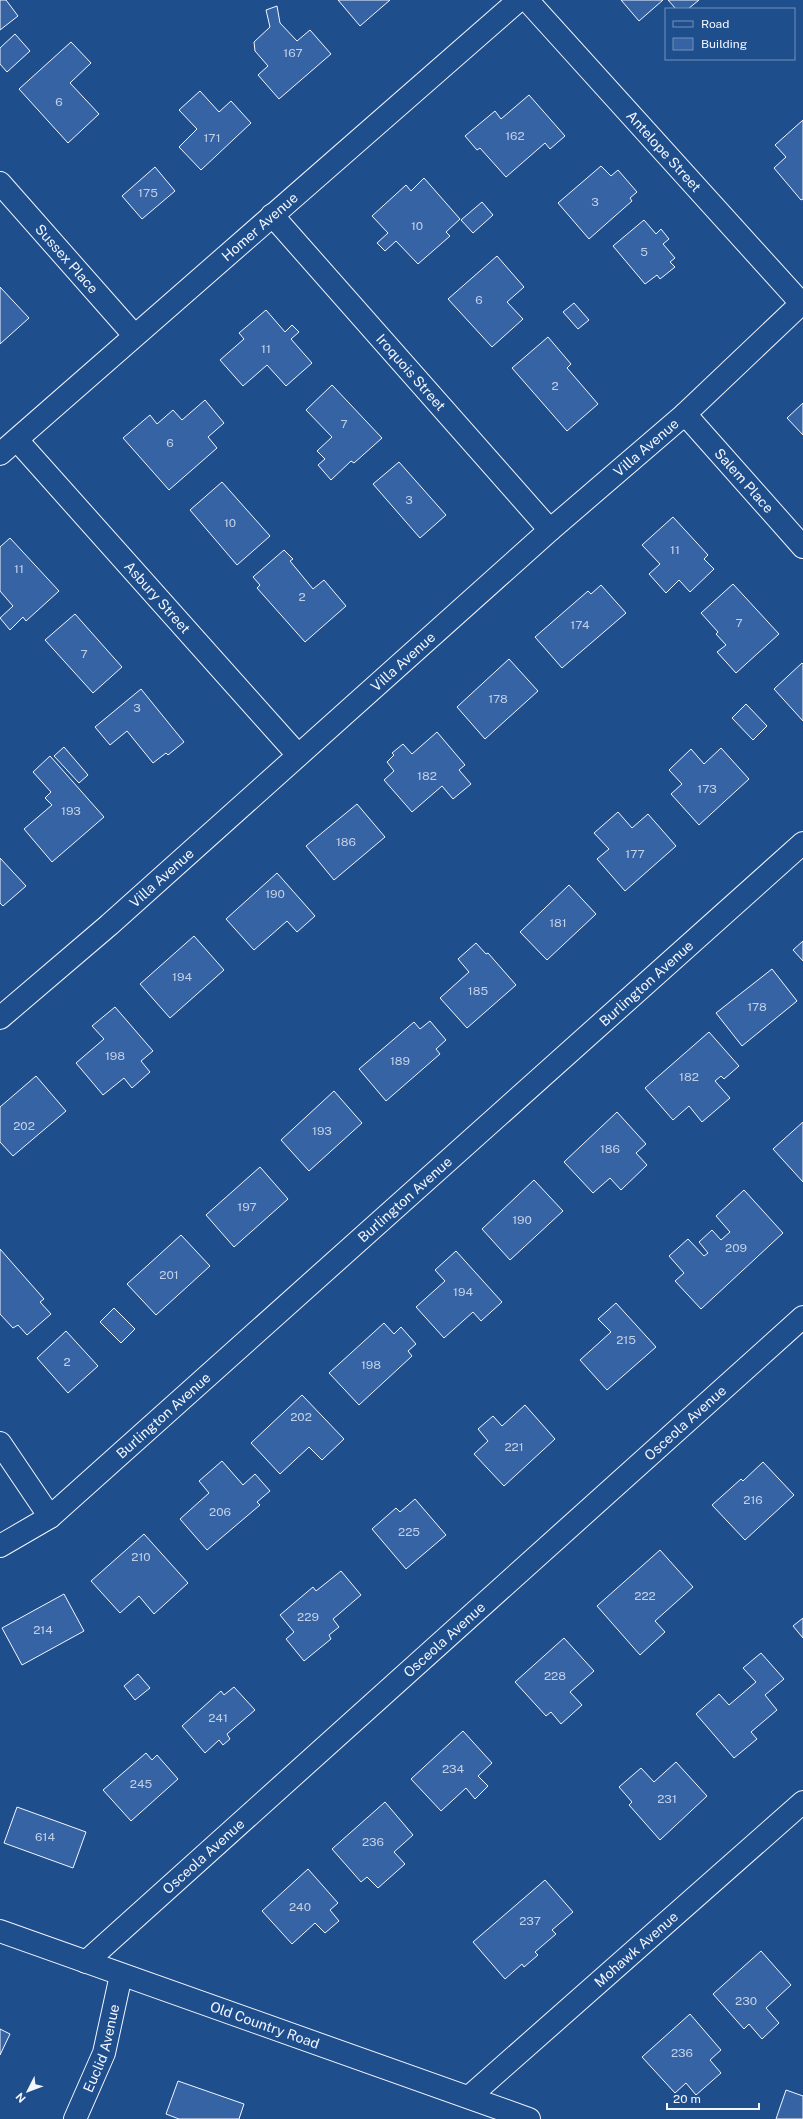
<svg xmlns="http://www.w3.org/2000/svg" width="803" height="2119" viewBox="0 0 803 2119" font-family="'Public Sans',sans-serif">
  <style>
    .building { fill: #3563a3; stroke: #f2f6ff }
    .lines { fill: none; stroke-linecap: round; stroke-linejoin: round }
    .minor-casing { stroke: #f2f6ff; stroke-width: 24 }
    .minor { stroke: #1f4e8c; stroke-width: 22 }
    .labels { text-anchor: middle; stroke-width: 3; stroke-linejoin: round; paint-order: stroke }
    .number-label { font-size: 12px; fill: #c3d1e8 }
    .street-label { font-size: 14px; fill: #f2f6ff; stroke: #1f4e8c }
  </style>
  <rect width="100%" height="100%" fill="#1f4e8c"/>
  <g class="building">
    <path d="M0,0H6L18,16L0,30Z"/>
    <path d="M338,0H390L360,26Z"/>
    <path d="M621,0H663L639,21Z"/>
    <path d="M668,0H699L688,9H676Z"/>
    <path d="M277,6L280,23L297,41L310,30L331,54L279,99L258,75L268,66L255,51L254,42L270,27L266,10Z"/>
    <path d="M15,34L30,51L7,72L0,64V48Z"/>
    <path d="M71,42L91,63L70,83L99,114L68,143L19,89Z"/>
    <path d="M200,91L219,112L231,101L251,123L201,170L179,147L197,129L179,110Z"/>
    <path d="M529,95L565,136L550,149L545,143L506,177L480,148L477,150L465,136L495,111L501,119Z"/>
    <path d="M803,120V199L801,200L774,168L786,157L775,145Z"/>
    <path d="M601,166L611,176L618,170L637,192L630,198L632,201L589,239L558,203Z"/>
    <path d="M155,167L175,191L142,219L122,196Z"/>
    <path d="M424,178L460,219L446,232L450,236L418,264L396,241L385,251L377,243L388,233L372,216L406,185L411,191Z"/>
    <path d="M482,202L493,215L473,233L461,220Z"/>
    <path d="M644,220L656,234L661,229L669,239L663,244L675,258L670,262L675,267L660,279L657,275L645,284L613,246Z"/>
    <path d="M497,256L524,287L507,302L523,319L492,347L448,299Z"/>
    <path d="M0,287L29,318L0,344Z"/>
    <path d="M574,303L589,320L578,329L563,312Z"/>
    <path d="M266,310L285,332L292,325L299,332L291,339L312,363L286,386L267,365L243,386L220,360L244,339L239,333Z"/>
    <path d="M548,337L571,364L567,368L598,404L567,431L512,368Z"/>
    <path d="M332,385L382,438L354,463L351,461L331,480L318,465L325,459L317,451L332,437L306,410Z"/>
    <path d="M205,400L224,423L208,437L217,448L169,490L123,438L150,415L157,424L173,410L182,420Z"/>
    <path d="M803,403V435L787,418Z"/>
    <path d="M399,462L446,515L420,538L373,484Z"/>
    <path d="M222,482L270,536L237,565L190,510Z"/>
    <path d="M673,517L708,555L704,559L714,569L690,592L679,580L666,593L649,574L660,564L642,545Z"/>
    <path d="M10,538L59,591L26,621L23,617L10,630L0,618L13,606L0,591V547Z"/>
    <path d="M284,550L293,559L290,561L313,589L324,580L346,606L305,642L257,588L260,585L253,577Z"/>
    <path d="M733,584L779,634L736,673L717,652L726,645L716,634L718,632L701,613Z"/>
    <path d="M601,585L626,613L562,668L535,637L588,591L591,594Z"/>
    <path d="M75,614L122,667L93,693L45,640Z"/>
    <path d="M509,659L538,691L485,739L457,707Z"/>
    <path d="M802,663L803,664V721L774,689Z"/>
    <path d="M141,689L184,742L168,755L166,753L153,763L127,731L110,745L95,727Z"/>
    <path d="M746,704L767,726L753,740L732,718Z"/>
    <path d="M437,732L465,765L459,770L471,784L453,799L442,786L412,812L384,780L394,771L387,762L394,755L392,753L403,744L412,754Z"/>
    <path d="M64,747L88,775L79,783L54,756Z"/>
    <path d="M721,748L749,779L699,825L671,794L682,784L669,770L691,749L704,764Z"/>
    <path d="M50,756L104,817L52,862L24,829L52,805L45,798L51,792L33,772Z"/>
    <path d="M357,804L385,837L334,880L306,846Z"/>
    <path d="M618,812L632,828L648,814L676,846L625,891L597,859L609,849L594,833Z"/>
    <path d="M0,858L26,886L3,906L0,903Z"/>
    <path d="M277,873L315,916L297,932L287,921L254,950L226,919Z"/>
    <path d="M569,885L596,914L547,960L520,932Z"/>
    <path d="M194,936L224,970L170,1018L140,984Z"/>
    <path d="M803,941V961L793,950Z"/>
    <path d="M476,943L486,954L488,953L516,985L467,1028L440,998L469,972L458,959Z"/>
    <path d="M772,969L797,1001L742,1046L716,1013Z"/>
    <path d="M115,1007L153,1051L141,1061L150,1072L132,1088L124,1078L103,1095L76,1063L104,1039L92,1026Z"/>
    <path d="M430,1021L446,1040L436,1049L440,1054L386,1101L359,1069L414,1022L420,1029Z"/>
    <path d="M709,1032L739,1066L724,1079L721,1076L715,1081L730,1098L702,1122L689,1106L673,1120L645,1088Z"/>
    <path d="M36,1076L66,1111L13,1156L0,1142V1107Z"/>
    <path d="M334,1091L362,1123L309,1171L281,1140Z"/>
    <path d="M617,1112L646,1144L636,1153L647,1165L621,1190L610,1178L593,1193L564,1162Z"/>
    <path d="M803,1122V1182L773,1149Z"/>
    <path d="M260,1167L288,1199L234,1247L206,1215Z"/>
    <path d="M534,1180L563,1211L510,1260L482,1229Z"/>
    <path d="M744,1190L783,1233L701,1309L675,1281L684,1273L669,1256L688,1239L704,1256L708,1253L699,1242L712,1230L721,1240L730,1232L716,1216Z"/>
    <path d="M181,1235L210,1266L156,1315L127,1284Z"/>
    <path d="M0,1249L44,1299L40,1302L51,1314L27,1335L18,1325L13,1328L0,1314Z"/>
    <path d="M456,1251L502,1302L481,1321L473,1312L444,1338L416,1307L445,1281L435,1270Z"/>
    <path d="M616,1303L656,1347L607,1390L580,1360L611,1332L598,1319Z"/>
    <path d="M114,1308L135,1329L121,1343L100,1322Z"/>
    <path d="M384,1323L394,1334L401,1327L416,1344L408,1351L412,1356L359,1405L329,1373Z"/>
    <path d="M66,1331L98,1366L68,1393L37,1358Z"/>
    <path d="M302,1395L344,1439L322,1460L309,1447L280,1474L251,1443Z"/>
    <path d="M525,1405L555,1439L504,1486L474,1454L488,1441L478,1429L493,1416L502,1426Z"/>
    <path d="M222,1461L243,1485L255,1474L270,1491L257,1502L260,1505L207,1550L180,1519L209,1493L199,1481Z"/>
    <path d="M763,1462L794,1495L745,1540L712,1505L741,1479L743,1481Z"/>
    <path d="M415,1499L446,1535L406,1569L372,1529L396,1508L400,1512Z"/>
    <path d="M144,1534L188,1583L154,1614L139,1596L120,1613L91,1581Z"/>
    <path d="M660,1550L693,1587L655,1621L665,1632L640,1655L597,1606Z"/>
    <path d="M341,1571L361,1595L333,1619L339,1627L329,1635L331,1639L304,1661L286,1639L294,1632L280,1615L313,1587L316,1591Z"/>
    <path d="M64,1594L84,1631L22,1665L2,1628Z"/>
    <path d="M803,1618V1638L793,1626Z"/>
    <path d="M564,1638L594,1671L570,1692L582,1705L561,1724L551,1712L546,1716L515,1682Z"/>
    <path d="M761,1653L784,1679L765,1695L777,1710L751,1732L757,1739L734,1758L696,1714L719,1694L729,1705L756,1682L743,1668Z"/>
    <path d="M138,1674L150,1688L135,1700L124,1686Z"/>
    <path d="M234,1687L255,1710L227,1734L230,1739L223,1745L219,1740L205,1753L182,1726L221,1691L224,1695Z"/>
    <path d="M463,1731L492,1763L478,1776L488,1786L475,1799L466,1788L441,1811L411,1779Z"/>
    <path d="M146,1753L152,1760L157,1755L178,1779L131,1821L103,1790Z"/>
    <path d="M676,1762L707,1796L660,1840L629,1805L632,1802L619,1787L641,1768L654,1782Z"/>
    <path d="M385,1802L413,1835L394,1852L405,1864L378,1888L367,1877L361,1882L332,1849Z"/>
    <path d="M17,1807L86,1832L73,1868L4,1843Z"/>
    <path d="M308,1869L338,1903L330,1910L339,1921L325,1933L315,1923L292,1944L262,1911Z"/>
    <path d="M545,1880L573,1912L552,1930L556,1934L535,1952L538,1955L524,1967L522,1964L505,1979L473,1942Z"/>
    <path d="M761,1951L791,1985L766,2008L779,2023L762,2039L749,2024L744,2029L713,1994Z"/>
    <path d="M690,2014L721,2050L710,2060L721,2073L696,2095L686,2083L675,2093L642,2057Z"/>
    <path d="M0,2029L10,2034L0,2055Z"/>
    <path d="M178,2081L244,2104L239,2119H179L166,2114Z"/>
    <path d="M786,2090L803,2096V2119H776Z"/>
  </g>
  <g class="lines">
    <defs>
      <g id="minor">
        <path id="s1" d="M527,0L801,303"/>
        <path id="s2" d="M0,183L134,335"/>
        <path id="s3" d="M272,215L550,530"/>
        <path id="s4" d="M685,414L803,547"/>
        <path id="s5" d="M17,440L298,755"/>
        <path id="s6" d="M0,454L519,0"/>
        <path id="s7" d="M0,1018L109,925L550,530L685,414L803,302"/>
        <path d="M0,1443L50,1517"/>
        <path id="s8" d="M0,1546L50,1517L803,843"/>
        <path id="s9" d="M0,1931L529,2119"/>
        <path id="s10" d="M86,1962L803,1317"/>
        <path id="s11" d="M469,2097L803,1802"/>
        <path id="s12" d="M75,2119L104,2053L121,1975"/>
      </g>
    </defs>
    <use href="#minor" class="minor-casing"/>
    <use href="#minor" class="minor"/>
  </g>
  <g class="labels">
    <g class="number-label">
      <text x="293" y="57">167</text>
      <text x="59" y="106">6</text>
      <text x="515" y="140">162</text>
      <text x="212" y="142">171</text>
      <text x="148" y="197">175</text>
      <text x="595" y="206">3</text>
      <text x="417" y="230">10</text>
      <text x="644" y="256">5</text>
      <text x="479" y="304">6</text>
      <text x="266" y="353">11</text>
      <text x="555" y="390">2</text>
      <text x="344" y="428">7</text>
      <text x="170" y="447">6</text>
      <text x="409" y="504">3</text>
      <text x="230" y="527">10</text>
      <text x="675" y="554">11</text>
      <text x="19" y="573">11</text>
      <text x="302" y="601">2</text>
      <text x="739" y="627">7</text>
      <text x="580" y="629">174</text>
      <text x="84" y="658">7</text>
      <text x="498" y="703">178</text>
      <text x="137" y="712">3</text>
      <text x="427" y="780">182</text>
      <text x="707" y="793">173</text>
      <text x="71" y="815">193</text>
      <text x="346" y="846">186</text>
      <text x="635" y="858">177</text>
      <text x="275" y="898">190</text>
      <text x="558" y="927">181</text>
      <text x="182" y="981">194</text>
      <text x="478" y="995">185</text>
      <text x="757" y="1011">178</text>
      <text x="115" y="1060">198</text>
      <text x="400" y="1065">189</text>
      <text x="689" y="1081">182</text>
      <text x="24" y="1130">202</text>
      <text x="322" y="1135">193</text>
      <text x="610" y="1153">186</text>
      <text x="247" y="1211">197</text>
      <text x="522" y="1224">190</text>
      <text x="736" y="1252">209</text>
      <text x="169" y="1279">201</text>
      <text x="463" y="1296">194</text>
      <text x="626" y="1344">215</text>
      <text x="67" y="1366">2</text>
      <text x="371" y="1369">198</text>
      <text x="301" y="1421">202</text>
      <text x="514" y="1451">221</text>
      <text x="753" y="1504">216</text>
      <text x="220" y="1516">206</text>
      <text x="409" y="1536">225</text>
      <text x="141" y="1561">210</text>
      <text x="645" y="1600">222</text>
      <text x="308" y="1621">229</text>
      <text x="43" y="1634">214</text>
      <text x="555" y="1680">228</text>
      <text x="218" y="1722">241</text>
      <text x="453" y="1773">234</text>
      <text x="141" y="1788">245</text>
      <text x="667" y="1803">231</text>
      <text x="45" y="1841">614</text>
      <text x="373" y="1846">236</text>
      <text x="300" y="1911">240</text>
      <text x="530" y="1925">237</text>
      <text x="746" y="2005">230</text>
      <text x="682" y="2057">236</text>
    </g>
    <g class="street-label">
      <text dy="5" stroke="none"><textPath href="#s1" startOffset="204">Antelope Street</textPath></text>
      <text dy="5" stroke="none"><textPath href="#s6" startOffset="345">Homer Avenue</textPath></text>
      <text dy="5" stroke="none"><textPath href="#s2" startOffset="101">Sussex Place</textPath></text>
      <text dy="5" stroke="none"><textPath href="#s3" startOffset="210">Iroquois Street</textPath></text>
      <text dy="5" stroke="none"><textPath href="#s7" startOffset="862">Villa Avenue</textPath></text>
      <text dy="5" stroke="none"><textPath href="#s4" startOffset="89">Salem Place</textPath></text>
      <text dy="5" stroke="none"><textPath href="#s5" startOffset="211">Asbury Street</textPath></text>
      <text dy="5" stroke="none"><textPath href="#s7" startOffset="538">Villa Avenue</textPath></text>
      <text dy="5" stroke="none"><textPath href="#s7" startOffset="214">Villa Avenue</textPath></text>
      <text dy="5" stroke="none"><textPath href="#s8" startOffset="858">Burlington Avenue</textPath></text>
      <text dy="5" stroke="none"><textPath href="#s8" startOffset="534">Burlington Avenue</textPath></text>
      <text dy="5" stroke="none"><textPath href="#s8" startOffset="210">Burlington Avenue</textPath></text>
      <text dy="5" stroke="none"><textPath href="#s10" startOffset="806">Osceola Avenue</textPath></text>
      <text dy="5" stroke="none"><textPath href="#s10" startOffset="482">Osceola Avenue</textPath></text>
      <text dy="5" stroke="none"><textPath href="#s10" startOffset="158">Osceola Avenue</textPath></text>
      <text dy="5" stroke="none"><textPath href="#s11" startOffset="223">Mohawk Avenue</textPath></text>
      <text dy="5" stroke="none"><textPath href="#s9" startOffset="281">Old Country Road</textPath></text>
      <text dy="5" stroke="none"><textPath href="#s12" startOffset="76">Euclid Avenue</textPath></text>
    </g>
  </g>
  <rect x="665" y="8" width="130" height="52" fill="#1f4e8c" stroke="#7391ba"/>
  <rect x="673" y="21" width="20" height="6" fill="#1f4e8c" stroke="#7391ba"/>
  <text x="701" y="28" font-size="12" fill="#f2f6ff">Road</text>
  <rect x="673" y="38" width="20" height="12" fill="#3563a3" stroke="#7391ba"/>
  <text x="701" y="48" font-size="12" fill="#f2f6ff">Building</text>
  <g transform="translate(28 2091) rotate(228)" stroke="#1f4e8c" stroke-width="3" paint-order="stroke">
  <path d="M0-3L7 15L0 10L-7 15Z" fill="#f2f6ff"/>
  <text y="-6" font-size="11" font-weight="bold" text-anchor="middle" fill="#f2f6ff">N</text>
  </g>
  <path d="M667 2103v6h92v-6" fill="none" stroke="#f2f6ff" stroke-width="2"/>
  <text x="673" y="2103" font-size="12" fill="#f2f6ff" stroke="#1f4e8c" stroke-width="3" paint-order="stroke">20 m</text>
</svg>
